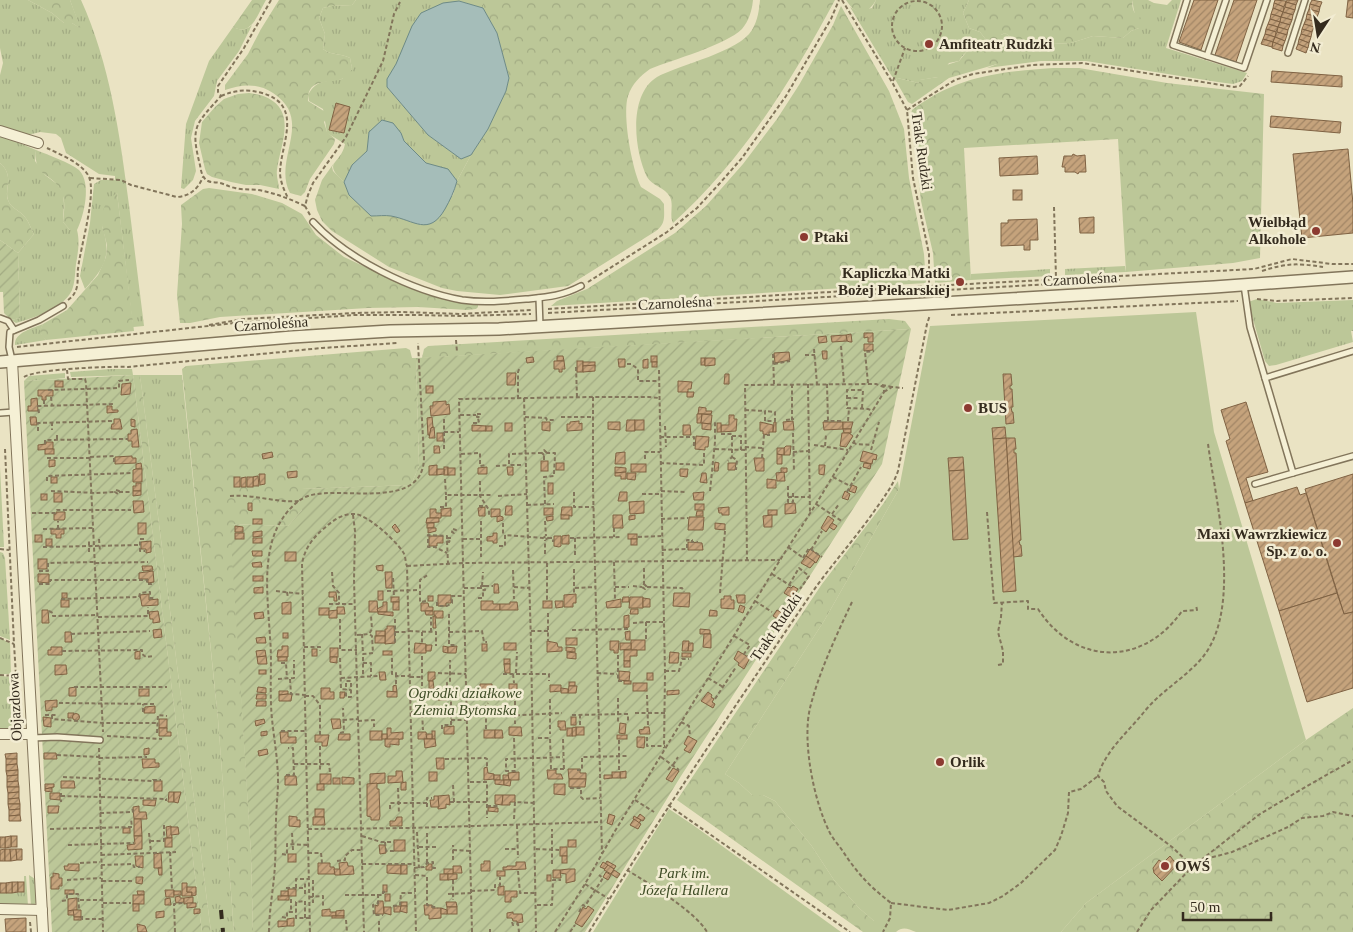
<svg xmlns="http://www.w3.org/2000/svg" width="1353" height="932" viewBox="0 0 1353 932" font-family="'Times New Roman',serif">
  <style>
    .grass { fill: url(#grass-tufts) }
    .forest { fill: url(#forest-crowns) }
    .park { fill: #bcc798 }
    .garden { fill: url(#garden-furrows) }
    .water { fill: #a5bdb9; stroke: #6d8a86 }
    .building { fill: url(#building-hatch); stroke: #7f6243 }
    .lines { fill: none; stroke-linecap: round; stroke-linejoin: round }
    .service-casing { stroke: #82755b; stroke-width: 8 }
    .minor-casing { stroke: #82755b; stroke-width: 12 }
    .tertiary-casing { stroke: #82755b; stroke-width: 14 }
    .path { stroke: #82755b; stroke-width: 2; stroke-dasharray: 4 2.5; stroke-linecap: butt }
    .service { stroke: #f5f0d5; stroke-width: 5 }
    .minor { stroke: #f5f0d5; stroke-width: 10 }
    .tertiary { stroke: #f5f0d5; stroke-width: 11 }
    .rail { stroke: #342b1e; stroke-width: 4; stroke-dasharray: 9 9; stroke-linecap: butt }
    .poi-dot { fill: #8c3a31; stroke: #f2ecd2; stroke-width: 2 }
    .labels { text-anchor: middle; stroke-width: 5; stroke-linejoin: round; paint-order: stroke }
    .poi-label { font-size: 15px; font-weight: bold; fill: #342b1e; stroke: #f2ecd2; text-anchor: start }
    .street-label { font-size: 15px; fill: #342b1e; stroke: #f2ecd2 }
    .park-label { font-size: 15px; font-style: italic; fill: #404e27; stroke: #f2ecd2 }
  </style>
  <defs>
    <pattern id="grass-tufts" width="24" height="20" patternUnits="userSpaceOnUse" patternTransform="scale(1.25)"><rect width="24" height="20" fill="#bcc798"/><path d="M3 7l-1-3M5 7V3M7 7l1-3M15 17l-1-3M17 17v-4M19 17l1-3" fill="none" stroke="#a2ab83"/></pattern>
    <pattern id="forest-crowns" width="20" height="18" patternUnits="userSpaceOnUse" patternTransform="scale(1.25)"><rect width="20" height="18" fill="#bcc798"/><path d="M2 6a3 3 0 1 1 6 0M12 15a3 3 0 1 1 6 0" fill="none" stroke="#a2ab83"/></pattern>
    <pattern id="garden-furrows" width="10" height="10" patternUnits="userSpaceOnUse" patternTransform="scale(1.25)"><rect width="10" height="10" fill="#bcc798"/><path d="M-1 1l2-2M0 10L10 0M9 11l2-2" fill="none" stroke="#a2ab83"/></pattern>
    <pattern id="building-hatch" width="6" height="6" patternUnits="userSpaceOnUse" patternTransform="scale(1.25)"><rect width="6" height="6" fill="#c5a37c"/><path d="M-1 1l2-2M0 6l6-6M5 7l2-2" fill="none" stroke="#a18565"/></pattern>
  </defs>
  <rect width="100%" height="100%" fill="#eae3c3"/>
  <g class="grass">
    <path d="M0,0H28L52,13L64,23H72L80,28L70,0H81C110,64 120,135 129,205C134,245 139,286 144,326L133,327L117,193L102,226C112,256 105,267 85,289L80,276L90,223L94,184L101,180H115V176L99,174L66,153L61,138L56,134L40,132L24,136L0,127V75L3,63L0,48Z"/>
    <path d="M356,0H483V8L459,1L396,64L387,80V87L428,135L461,159L471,155L457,181C443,162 443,172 426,163C415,158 404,144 401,133L369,132L367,151L352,165L344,182C321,161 341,165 345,144L327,133L323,109L309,101L308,95C317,79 325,82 342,79L352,69L350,58C341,53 332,56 323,49L325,34L319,18L323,8L331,6L352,5Z"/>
    <path d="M876,0H969L963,13L969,28L980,32L987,41L985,48C972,47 966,50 959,61L949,63L938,77L920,80L919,83L897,78L896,81L891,75L850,7L857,11L872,8Z"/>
    <path d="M1133,0H1148L1154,3L1167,5L1172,0H1181L1166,48L1247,73L1242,81L1233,84L1218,82L1086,61H1041L987,68L997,64L1001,35L1005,33L1017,41L1041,39L1052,44L1071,43L1093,36L1123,38L1131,31L1139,28C1137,19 1132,8 1133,0Z"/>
    <path d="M252,25L239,51L217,81L214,96L195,121L191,138L196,171L193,180L184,189L181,188L186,124L209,61L233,27C241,31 246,30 252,25Z"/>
    <path d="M0,135L36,150L35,161L45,175L57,184L63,193L64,204L63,222L70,230H77C80,242 78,252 76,264C75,272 75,281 73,287C68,307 34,318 16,323L11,320L20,318L18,253L34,234C31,229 29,222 25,217C20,210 11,209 8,200C4,189 15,176 0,163Z"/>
    <path d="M1125,266L1126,272L1065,275V269Z"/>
    <path d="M1050,269V276L971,280V274Z"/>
    <path d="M1257,299L1277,303L1353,300V331H1351L1353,342L1276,365L1269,366L1265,361L1248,302Z"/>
    <path d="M43,324C40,330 40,335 46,340L15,345C14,332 34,328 43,324Z"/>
    <path d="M111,369H132L133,375L71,377L70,372Z"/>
    <path d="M65,373V378L46,380L24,381L29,376Z"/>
    <path d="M140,375H182L218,719L234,932H211Z"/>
    <path d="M0,467L4,547H0Z"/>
    <path d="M0,552L3,553L5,558L10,640L0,636Z"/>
    <path d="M0,638L10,643L11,674H0Z"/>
    <path d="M0,676L12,677L14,729L0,728Z"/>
    <path d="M29,875L35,879L37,902L31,907Z"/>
    <path d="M24,876H26L28,906H0V893L24,892Z"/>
  </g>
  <g class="forest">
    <path d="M28,0H70L81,29L72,23H64L52,13Z"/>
    <path d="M252,0H266C258,13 252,37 233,27Z"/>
    <path d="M279,0H356L352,5L331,6L323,8L319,18L325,34L323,49C332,56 341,53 350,58L352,69C349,73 348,76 344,78C331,85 307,76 308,101L327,113V118L324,122L327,132L335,139L334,144L310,179L305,192L301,196L290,193C272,159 315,121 273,93C258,83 242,84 225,90V85L248,54L261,29Z"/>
    <path d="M483,0H753C752,10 749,21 742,29C726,45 672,60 650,69C640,76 632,84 628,96C622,115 632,169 641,187L660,199L664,204C664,217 666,223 656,231L568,286L500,295L457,291L442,288L389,267L332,231L322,221L317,210L315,200L322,180L334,163L332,167L333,171L344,182L349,195L371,216L390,215L422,225L453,195L457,181L471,155L488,129L506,91L509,78L497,33L483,8Z"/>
    <path d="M760,0H835C791,82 742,161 673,223C669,215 674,205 670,197C665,187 652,186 647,177C634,150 628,95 657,77C681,64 739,52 752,30C758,20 759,10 760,0Z"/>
    <path d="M846,0H876C866,17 856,16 846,0Z"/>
    <path d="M969,0H1133C1131,8 1134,14 1141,18L1139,28L1131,31L1123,38L1093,36L1071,43L1052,44L1041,39L1017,41L1005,33L1001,35C1008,45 1008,56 997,64L949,78L912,104L908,102L896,81L897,78L919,83V80L938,77L937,68L959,61L968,50L976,47L985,48L987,41L980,32L969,28L963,13Z"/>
    <path d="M841,6L889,91L904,129L909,178L924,254L926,283L551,306L557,301L587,289L675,233L706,206L743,164L777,119L799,85L833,25Z"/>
    <path d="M1053,68H1079L1167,83L1264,94L1260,258L1233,263L1126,272L1118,139L964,148L971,280L935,283L933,253L921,201L911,114L912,110C957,76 999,72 1053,68Z"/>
    <path d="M249,93C255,94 262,95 268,98C297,113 280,145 277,170C276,177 279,183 279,189L260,185H246L231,182L212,177L207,174L205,169L199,143L202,122L215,107L224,99L238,94Z"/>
    <path d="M36,150C48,155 69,162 79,170C92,183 84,216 77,230H70L63,222C64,212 66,200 61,191C52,172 33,178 36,150Z"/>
    <path d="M0,163C15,176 4,189 8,200C11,209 20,210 25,217C29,222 31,229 34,234L18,253L0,240Z"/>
    <path d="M209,188L252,194L282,203L302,214L316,235L344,257L404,285L452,300L478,304V307L476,309L467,310L418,307L368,308L220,317L190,323H180L177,295L182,224L181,205L203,189Z"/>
    <path d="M117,193L134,331L46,340L42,337L40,330L43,324L67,310L98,275L106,257L107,245L102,226L103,210L108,199Z"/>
    <path d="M889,319L905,321L911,329L422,358L424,349L428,346Z"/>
    <path d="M406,348L410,350L412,358H416L419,466L411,485L302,489V510L288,526L231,524L251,854L253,932H234L218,719L182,369L186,366Z"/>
    <path d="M133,375H140L211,932H202Z"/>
    <path d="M898,481L899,489L824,621L725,774L739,783L752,795H763L775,801L811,845L834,880L859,908L874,921V932H863L677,800L822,584L883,504Z"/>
    <path d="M1353,708V932H1061L1086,903L1306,740Z"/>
  </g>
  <g class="park">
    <path d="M1196,312L1214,432L1306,740L1086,903L1061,932H916C908,929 903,926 896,932H874V921L859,908L834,880L811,845L775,801L763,795H752L739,783L725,774L824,621L899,489L930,326Z"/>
    <path d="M669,809L693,825L841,932H593Z"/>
  </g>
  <g class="garden">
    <path d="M0,240L18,253L20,318L11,320L4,313L3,292H0Z"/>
    <path d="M911,329L882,464L681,776L585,932H253L251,854L230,524L288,526L302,510V489L411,485L419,466L416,358Z"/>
    <path d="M133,375L202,932H52L24,381Z"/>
  </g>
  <g class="water">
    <path d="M459,1L483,8L497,33L509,78L506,91L488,129L471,155L461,159L428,135L387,87V79L396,64L412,26L421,13L443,3Z"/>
    <path d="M382,120L393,123L401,133L404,141L426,163L448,169L457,181C454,192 450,200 445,209C429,237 414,220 391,216C385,215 378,216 371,216L349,195L344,182L352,165L367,151L369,132Z"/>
  </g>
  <g class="building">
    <path d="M1194,0H1218L1201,50L1179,42Z"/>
    <path d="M1234,0H1257L1236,62L1215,55Z"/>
    <path d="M1275,0L1286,1L1284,7L1274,3Z"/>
    <path d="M1287,0H1298L1296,5L1286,2Z"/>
    <path d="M1312,0L1322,2L1320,7L1310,4Z"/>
    <path d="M1348,0H1353V18L1346,17Z"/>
    <path d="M1286,2L1296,5L1295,10L1285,7Z"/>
    <path d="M1274,3L1284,7L1283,12L1273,8Z"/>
    <path d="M1310,4L1320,7L1319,12L1309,9Z"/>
    <path d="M1285,7L1295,10L1293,15L1283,12Z"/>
    <path d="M1273,8L1283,12L1281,17L1271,14Z"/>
    <path d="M1309,9L1319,12L1317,17L1307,14Z"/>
    <path d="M1283,12L1293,15L1292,20L1281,17Z"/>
    <path d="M1271,14L1281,17L1280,22L1270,19Z"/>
    <path d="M1307,14L1317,17L1316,22L1306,19Z"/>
    <path d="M1281,17L1292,20L1290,25L1280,22Z"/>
    <path d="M1270,19L1280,22L1278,27L1268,24Z"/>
    <path d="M1306,19L1316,22L1314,27L1304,24Z"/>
    <path d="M1280,22L1290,25L1288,30L1278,27Z"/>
    <path d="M1268,24L1278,27L1276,32L1266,29Z"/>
    <path d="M1304,24L1314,27L1312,32L1302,29Z"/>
    <path d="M1278,27L1288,30L1287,35L1277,32Z"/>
    <path d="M1266,29L1276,32L1275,37L1265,34Z"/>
    <path d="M1302,29L1312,32L1311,37L1301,34Z"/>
    <path d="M1277,32L1287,35L1285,41L1275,37Z"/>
    <path d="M1265,34L1275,37L1273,42L1263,39Z"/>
    <path d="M1301,34L1311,37L1309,43L1299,39Z"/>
    <path d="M1275,37L1285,41L1283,46L1273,42Z"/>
    <path d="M1263,39L1273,42L1272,47L1261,44Z"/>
    <path d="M1299,39L1309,43L1308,48L1298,44Z"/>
    <path d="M1273,42L1283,46L1282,51L1272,48Z"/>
    <path d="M1298,44L1308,48L1306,53L1296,49Z"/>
    <path d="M1272,71L1342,76V87L1271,82Z"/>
    <path d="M336,103L350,107L344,133L329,130Z"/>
    <path d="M1271,116L1341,122L1340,133L1270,127Z"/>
    <path d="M1348,149L1353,204V233L1302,238L1293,154Z"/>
    <path d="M1073,154L1077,156L1085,155L1086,172H1079L1078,174L1075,172H1065V167H1062L1064,156H1072Z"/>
    <path d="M1037,156L1038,174L1000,176L999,158Z"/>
    <rect x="1013" y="190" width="9" height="10"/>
    <path d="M1094,217V233H1080L1079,218Z"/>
    <path d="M1037,219L1038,240H1030V250H1024V245L1001,246V223H1008V220Z"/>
    <path d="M864,333H873V342H868V337L864,338Z"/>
    <path d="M851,334L852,342H850L847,341L846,335Z"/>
    <path d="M846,335L847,341L832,342L831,336Z"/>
    <path d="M826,336L827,342L819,343L818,337Z"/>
    <path d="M864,344H873V350L864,351Z"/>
    <path d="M822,351H827V359H823Z"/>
    <path d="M789,352L790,360L775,363L774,353Z"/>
    <path d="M557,356H563L564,361H557Z"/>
    <rect x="651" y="356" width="6" height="6"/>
    <path d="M533,357L534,362L527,363L526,358Z"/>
    <rect x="701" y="358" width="4" height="7"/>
    <path d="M705,358H715V365L705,366Z"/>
    <path d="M618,359H625V367H619Z"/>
    <path d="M648,359V368H643V360Z"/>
    <path d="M554,361H564L565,369H562V372H559V369H554Z"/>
    <rect x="577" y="361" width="6" height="11"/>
    <rect x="583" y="362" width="12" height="4"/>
    <rect x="652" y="362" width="5" height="5"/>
    <path d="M595,365V371L583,372V366Z"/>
    <path d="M507,373H516L515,385H507Z"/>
    <path d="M725,374H729V384H724Z"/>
    <path d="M1003,374H1011L1012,385L1010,386V389H1012L1013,407H1011L1012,412H1013L1014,423L1006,424Z"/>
    <rect x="55" y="381" width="8" height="6"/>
    <path d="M678,381L692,382L691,389H688V392H678Z"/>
    <path d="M131,383L130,394L121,395L122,384Z"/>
    <rect x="426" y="386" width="7" height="7"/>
    <path d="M38,390H53V396H46V400H42V396H38Z"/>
    <path d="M687,392H694L693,397H687Z"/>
    <path d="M37,398L38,411H28V406H31V399Z"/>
    <path d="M446,401V405L449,404L450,414L431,416L430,406H433V402Z"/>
    <path d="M1246,402L1268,472L1246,478L1253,501L1245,503L1226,441L1230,439L1221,410Z"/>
    <path d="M107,406H112V410H118V412L107,413Z"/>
    <path d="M699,407L706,408V411H712L711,414H698Z"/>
    <path d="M697,414H702L701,423H697Z"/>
    <path d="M702,414L712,415L711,424L701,423Z"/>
    <path d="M729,415H734V419H737L736,431L721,432V425H729Z"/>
    <path d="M30,417H36L37,425H31Z"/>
    <path d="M432,417L433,427L431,428V435H428L427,418Z"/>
    <path d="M114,419H120L122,429H111L112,424H114Z"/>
    <path d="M131,419L135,420V427L131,426Z"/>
    <path d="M627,420H635V431H626Z"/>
    <rect x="635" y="420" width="9" height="10"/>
    <path d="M579,421V424L582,423V430L567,431V424H570V422Z"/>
    <path d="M793,421L794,430H784L783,422Z"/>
    <path d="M542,422H550V431L542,430Z"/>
    <path d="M608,422H620V430L608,429Z"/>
    <path d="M760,422L773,425V432H769V435L763,434V431H760Z"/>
    <path d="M774,422H776V432H773Z"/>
    <path d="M823,422H843V429L824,430Z"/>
    <path d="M843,422H853L851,429H843Z"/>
    <rect x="505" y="423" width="7" height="8"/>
    <path d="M702,423L711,424V430L702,429Z"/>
    <rect x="717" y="423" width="4" height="9"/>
    <path d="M472,425L486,426V431H472Z"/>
    <path d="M683,425H690L691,435H683Z"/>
    <rect x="486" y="426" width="6" height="5"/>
    <path d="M434,427L435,438H429L431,428Z"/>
    <path d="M1005,427L1006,438L993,439L992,428Z"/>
    <path d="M137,429L139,447H132V441H128V434H131V430Z"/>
    <path d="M843,429H851V433H844Z"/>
    <rect x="437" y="433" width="6" height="8"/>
    <path d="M842,433H849L853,436L846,447L840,446Z"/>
    <path d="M696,436L709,437L708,447H705V450L695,449Z"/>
    <path d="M1006,438H1015L1016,449H1014V453H1016L1021,540L1019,541L1020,545H1021L1022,556L1013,557Z"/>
    <path d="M1006,438L1016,591L1003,592L993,439Z"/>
    <path d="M46,442H53V449L38,450V445L46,444Z"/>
    <path d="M434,446H439L440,453H434Z"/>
    <path d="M786,446H791L790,455H784V448Z"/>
    <path d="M777,448H784V455L777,454Z"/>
    <rect x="45" y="449" width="9" height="5"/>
    <path d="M863,451L877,455L876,460L873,459L872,464L860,461Z"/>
    <path d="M272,452L273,457L263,459L262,454Z"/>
    <path d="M625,452V464H615L616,453Z"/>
    <path d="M777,454L782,455V464H777Z"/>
    <path d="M132,456V458H136V463L115,464V457Z"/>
    <path d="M963,457L964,470L949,471L948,458Z"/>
    <path d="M754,458H764V471H756Z"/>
    <path d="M49,460H55V466L49,467Z"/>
    <rect x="541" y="461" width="7" height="10"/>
    <path d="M715,462L719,463L718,471H714Z"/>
    <path d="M141,463L142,469H136V464Z"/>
    <rect x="556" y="463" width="8" height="7"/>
    <path d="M728,463H736L735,470H728Z"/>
    <path d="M864,463L871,464L870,469L863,467Z"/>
    <rect x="631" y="464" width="15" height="8"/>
    <path d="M437,465V475H429V466Z"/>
    <path d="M819,465H825L824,475L819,474Z"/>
    <rect x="444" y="467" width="4" height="8"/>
    <path d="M487,467V474H478V468Z"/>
    <path d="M507,467H513V475H508Z"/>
    <path d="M615,467L626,468V472L615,473Z"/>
    <rect x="448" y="468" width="7" height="7"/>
    <path d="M781,468H787V472L781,473Z"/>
    <path d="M136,469H142V482H133V470Z"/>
    <path d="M437,469H444V474L437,475Z"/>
    <path d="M680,469H688L687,477L680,476Z"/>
    <path d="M964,470L968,539L953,540L949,471Z"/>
    <path d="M297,471V477L288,478L287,472Z"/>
    <path d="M626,472V479H621V476H615V473Z"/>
    <path d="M784,472L785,481H777L776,473Z"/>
    <path d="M627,473H636L635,480L627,479Z"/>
    <path d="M702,473H706L707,483L700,482Z"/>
    <path d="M259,474H265V484L260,485Z"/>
    <path d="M1353,474V612L1344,614L1305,489Z"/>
    <path d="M258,476L259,486H253V477Z"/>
    <rect x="51" y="477" width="6" height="6"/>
    <rect x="234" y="477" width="6" height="10"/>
    <path d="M246,477V487H241V478Z"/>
    <rect x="247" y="477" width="6" height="10"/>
    <path d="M767,479L776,480V488H767Z"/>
    <path d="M136,483H141V491H133V486H136Z"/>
    <rect x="548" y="483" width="5" height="11"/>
    <path d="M852,485L857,487L855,493L849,491Z"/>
    <path d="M1297,487L1300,495L1306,493L1337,593L1279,611L1245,503Z"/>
    <path d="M133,491H141V495L133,496Z"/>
    <path d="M845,491L850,494L848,500L842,498Z"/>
    <path d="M620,492H627V501H618Z"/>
    <path d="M704,492L703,500H694L693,493Z"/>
    <rect x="54" y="493" width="8" height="9"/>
    <rect x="41" y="494" width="6" height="6"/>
    <path d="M133,501H143L144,512L134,513Z"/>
    <path d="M644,501V513L630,514L629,502Z"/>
    <path d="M248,503H252V511L248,510Z"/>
    <path d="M795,503L796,513L785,514V504Z"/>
    <rect x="695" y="504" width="9" height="6"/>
    <path d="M506,506H512V515H505Z"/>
    <path d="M485,507V516H479L478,508Z"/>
    <path d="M562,507H572V516L561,515Z"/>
    <path d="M729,507V515H722V513H719L718,508Z"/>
    <path d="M451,508V516H441V509Z"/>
    <rect x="544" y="508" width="9" height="7"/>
    <path d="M430,509H436V513H441V518H430Z"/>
    <path d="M491,509H500V516L491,517Z"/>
    <rect x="768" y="510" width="9" height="5"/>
    <path d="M697,511H703V516H696Z"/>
    <path d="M56,512H65V518L64,520H54V514H56Z"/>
    <rect x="561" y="515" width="8" height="4"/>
    <path d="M613,515H622L623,528H613Z"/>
    <path d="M635,515V519L629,520V516Z"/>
    <path d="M772,515V527H764L763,516Z"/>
    <path d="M500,516L503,517V520L497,522V517Z"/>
    <path d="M553,516V520L547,521L546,517Z"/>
    <path d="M828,516L834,520L826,532L821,528Z"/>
    <path d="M689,517H704L703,530H688Z"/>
    <path d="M427,518H439V522L426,523Z"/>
    <rect x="253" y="519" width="9" height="5"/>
    <rect x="138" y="523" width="8" height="11"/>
    <rect x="427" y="523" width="7" height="5"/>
    <path d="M715,523L725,524V530L715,529Z"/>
    <path d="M832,523L837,526L834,530L829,527Z"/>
    <path d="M395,524L400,531L397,533L392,527Z"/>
    <path d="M235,526L243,527V532H235Z"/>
    <path d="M428,528H436V531L428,533Z"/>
    <path d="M51,529H64V534H61V538H56V534H51Z"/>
    <path d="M262,531V536L253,537V532Z"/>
    <rect x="235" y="533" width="9" height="6"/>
    <path d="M493,533H497V543H493V541H487V537L493,536Z"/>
    <rect x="628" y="534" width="9" height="5"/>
    <rect x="35" y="535" width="7" height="7"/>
    <path d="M569,535V544H562V536Z"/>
    <path d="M429,536H443V543H437V546H429Z"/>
    <path d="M554,536H561V546L559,547L554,546Z"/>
    <rect x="253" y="538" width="9" height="5"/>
    <rect x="46" y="539" width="6" height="7"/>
    <rect x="631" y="539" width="6" height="6"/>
    <path d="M151,541V552L146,553V549H141V542Z"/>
    <path d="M688,542L702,543L703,550H688Z"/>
    <path d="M810,549L820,556L816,563L806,556Z"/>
    <path d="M252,551H262V556H253Z"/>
    <rect x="285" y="552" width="11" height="9"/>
    <path d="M806,556L815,562L810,568L801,563Z"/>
    <rect x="38" y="559" width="9" height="10"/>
    <path d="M261,562L262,567H253L252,563Z"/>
    <path d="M383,565V571L377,570L376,566Z"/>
    <path d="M142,566H152L153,570L143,571Z"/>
    <path d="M153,571L154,582L148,583V579H139V573Z"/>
    <path d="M385,572H392V588H386Z"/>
    <path d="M38,574H49V583L38,582Z"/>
    <rect x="253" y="576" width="10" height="5"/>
    <path d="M494,584H498L499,593H494Z"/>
    <path d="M793,586L798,589L792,598L784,593L788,587L791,588Z"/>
    <path d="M263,587V593H254V588Z"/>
    <rect x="378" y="591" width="5" height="9"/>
    <path d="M329,592H336L337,601H334V597H329Z"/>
    <rect x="62" y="593" width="5" height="5"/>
    <path d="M674,593H690L689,607L673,606Z"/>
    <path d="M1337,593L1344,614L1353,612V688L1307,702L1279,611Z"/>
    <path d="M149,594V600L158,599V605L142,606L140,595Z"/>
    <path d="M576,594V603H573V607H564V595Z"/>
    <path d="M438,595H451V603H446V606H438Z"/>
    <path d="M736,595H745V603H738Z"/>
    <rect x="428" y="596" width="5" height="5"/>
    <path d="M724,596H731V600H734V609L721,608V599H724Z"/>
    <rect x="391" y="597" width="8" height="5"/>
    <path d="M623,597H629V602H622Z"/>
    <path d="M630,597H643V608H629Z"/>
    <path d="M643,598L650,599V607H643Z"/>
    <path d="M621,599V607L607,608L606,602Z"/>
    <rect x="61" y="600" width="8" height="7"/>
    <path d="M369,601H377L378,612H369Z"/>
    <path d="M481,601H493V604H500V610H481Z"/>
    <rect x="543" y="601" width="9" height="7"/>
    <path d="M555,601H563V607L556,608Z"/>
    <path d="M291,602V614H282V603Z"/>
    <path d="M383,602H387V612H378L377,609L383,606Z"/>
    <rect x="393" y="602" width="6" height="8"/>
    <path d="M510,602H517L518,610H500V604H510Z"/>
    <path d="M421,603H428L429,607H433V611H421Z"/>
    <path d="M740,605L745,607L743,613L738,611Z"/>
    <path d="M337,607H344L345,614H337Z"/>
    <rect x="319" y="608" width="10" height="7"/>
    <path d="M631,609H638V614H630Z"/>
    <path d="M42,610H48L49,623H42Z"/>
    <path d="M337,610V618H329V611Z"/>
    <path d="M710,610L717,611V616H709Z"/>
    <path d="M777,610L786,615L782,622L773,616Z"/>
    <path d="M158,611L160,622L153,623V619H150L149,612Z"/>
    <path d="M425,611H433V615H426Z"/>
    <path d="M434,611H443V618H436V616L434,615Z"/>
    <path d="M263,612L264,618L255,619L254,613Z"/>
    <path d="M378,612H393V616L378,614Z"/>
    <path d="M629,615V627L624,628V616Z"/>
    <path d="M433,616H435L436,628H433Z"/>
    <path d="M387,626H394L395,643L385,644V629H387Z"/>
    <path d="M161,629L162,637L154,638L153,630Z"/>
    <path d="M700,629L710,630V634H700Z"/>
    <rect x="376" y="631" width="9" height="5"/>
    <path d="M630,631V640H626L625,632Z"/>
    <path d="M65,632H71L72,642H65Z"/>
    <rect x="283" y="633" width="5" height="5"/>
    <path d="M704,634H711V648L703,647Z"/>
    <rect x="375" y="636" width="10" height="7"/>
    <path d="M265,637L266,643H257L256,638Z"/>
    <rect x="566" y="638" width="11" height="7"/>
    <rect x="631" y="640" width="14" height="10"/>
    <path d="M547,641L557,643L558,647H562V651L547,652Z"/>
    <path d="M610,641H619L618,653H614V650H610Z"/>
    <path d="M683,641H689L688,651H682Z"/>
    <path d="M415,643L426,644V653H414Z"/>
    <rect x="504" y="643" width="12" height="7"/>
    <path d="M620,643H631V649L620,650Z"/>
    <path d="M689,643H693V651H688Z"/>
    <rect x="482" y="644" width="5" height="7"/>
    <path d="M426,645H432L431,651H426Z"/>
    <path d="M282,646H288V657H277L278,650H282Z"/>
    <path d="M443,646L448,647V653L443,652Z"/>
    <path d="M457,646L456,653H448V647Z"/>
    <path d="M51,647H62V655H48V650H51Z"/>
    <path d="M566,647L575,648V652L566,651Z"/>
    <rect x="330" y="648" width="8" height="9"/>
    <rect x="312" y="649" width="5" height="7"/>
    <path d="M265,650L266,656L257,657L256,651Z"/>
    <path d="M624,650H637V656H630V661H624Z"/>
    <path d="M753,650L757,653L755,657L750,654Z"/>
    <path d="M140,651V659H135V652Z"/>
    <rect x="383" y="651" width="9" height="4"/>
    <path d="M738,651L750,658L744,669L738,665L739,663L734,659Z"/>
    <path d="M567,652L576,653V659L567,658Z"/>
    <path d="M670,652L679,653L678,663H669Z"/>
    <rect x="682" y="653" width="9" height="4"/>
    <path d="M266,656L267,664H258L257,657Z"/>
    <rect x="278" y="657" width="9" height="4"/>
    <path d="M330,657H337V663L330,662Z"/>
    <rect x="504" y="659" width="6" height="5"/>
    <rect x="624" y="661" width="6" height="6"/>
    <path d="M504,664H510V673H505Z"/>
    <path d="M55,665H66L67,674L55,675Z"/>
    <rect x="259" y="670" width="7" height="4"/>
    <path d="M619,671L630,672L629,681L619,680Z"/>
    <path d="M379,672H385L386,680H380Z"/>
    <path d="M428,672H435V679H433V681H428Z"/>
    <rect x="647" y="673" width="6" height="7"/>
    <path d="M429,681H433L434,688L429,689Z"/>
    <rect x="624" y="681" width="7" height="3"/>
    <rect x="569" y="682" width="6" height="4"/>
    <rect x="633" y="683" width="14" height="8"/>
    <path d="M480,684H492V691L480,692Z"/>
    <rect x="509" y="684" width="8" height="10"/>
    <path d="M396,685L397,692H393V686Z"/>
    <path d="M550,685H561V691L550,692Z"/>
    <path d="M569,686H577L576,693H568Z"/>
    <path d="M76,687V696H69V688Z"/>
    <path d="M258,687L266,688V693L257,692Z"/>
    <path d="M321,688H330V692H334V699H321Z"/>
    <path d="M457,688V695H448V689Z"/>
    <path d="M561,688L568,689V693H561Z"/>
    <rect x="139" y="689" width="10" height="7"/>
    <path d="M679,690V694L667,695V691Z"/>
    <path d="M279,691H288V694L279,695Z"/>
    <path d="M387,691L397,692V697H387Z"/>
    <rect x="436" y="691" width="6" height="5"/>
    <path d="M340,692H345L344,698H340Z"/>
    <path d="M708,692L712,695L711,697L714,699L712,702L715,704L713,708L701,701Z"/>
    <rect x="425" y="693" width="8" height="4"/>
    <path d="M257,694H266V699H256Z"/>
    <path d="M288,694H292L291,701H279V695Z"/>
    <path d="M447,695V700H438V696Z"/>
    <path d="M57,700V707H52V710L46,711L45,701Z"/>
    <path d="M257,701H266V706H256Z"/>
    <path d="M155,706V713H144L145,707Z"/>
    <path d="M68,713H74L73,718H68Z"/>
    <circle cx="76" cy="717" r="3.5"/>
    <path d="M43,717L51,718V727L44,726Z"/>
    <rect x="571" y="717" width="5" height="8"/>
    <rect x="159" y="719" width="8" height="9"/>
    <path d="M264,719L265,723L256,726L255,721Z"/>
    <path d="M331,719H340L341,728L333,729Z"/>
    <path d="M558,721H565L566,730H560V727H558Z"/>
    <path d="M620,723L626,724L625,734L619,733Z"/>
    <path d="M454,726V734H444V727Z"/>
    <path d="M509,727H521L522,736L509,735Z"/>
    <rect x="576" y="727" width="8" height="8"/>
    <path d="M576,727V736H572V728Z"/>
    <path d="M644,727H649L650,734H640L639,730L644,729Z"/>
    <path d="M159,728H167V732H171V736H159Z"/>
    <path d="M387,728H391V733L403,732V739L387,740Z"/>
    <rect x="567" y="728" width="5" height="8"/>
    <rect x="484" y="730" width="11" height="8"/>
    <path d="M495,730H502L503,738H495Z"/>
    <path d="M267,731V735L261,736V732Z"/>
    <rect x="370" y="731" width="12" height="9"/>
    <rect x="432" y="731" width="3" height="8"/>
    <path d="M280,732H288V737H296V743H281Z"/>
    <path d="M418,732H426L427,739H418Z"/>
    <path d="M339,734H350V740H338Z"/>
    <rect x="382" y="734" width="5" height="5"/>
    <path d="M426,734H432V739H427Z"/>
    <path d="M315,735H329L327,746H322V742H315Z"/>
    <rect x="617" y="735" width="10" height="4"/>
    <path d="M688,736L697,741L690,753L684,750L687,746L684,744Z"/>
    <path d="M637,737H645L644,748L637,747Z"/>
    <path d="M385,739H399V745L390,744V747H387L385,746Z"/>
    <path d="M424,739H435L436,746L425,748Z"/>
    <path d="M149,748V754L144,755V749Z"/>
    <path d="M267,749L268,754L259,756L258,751Z"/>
    <path d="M17,753V759H6L5,754Z"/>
    <path d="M44,753H56L57,759H44Z"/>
    <path d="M436,758H444V769H437Z"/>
    <path d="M6,759H17V764L6,765Z"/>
    <path d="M142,759H155V763H159V767L143,768Z"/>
    <path d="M17,764L18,770L6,771V765Z"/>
    <path d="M487,767L488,773L494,774V779L484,780V768Z"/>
    <path d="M673,768L679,771L672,782L666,779Z"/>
    <path d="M568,769H580V773H586V779H569Z"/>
    <path d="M18,770V775L7,776L6,771Z"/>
    <path d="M547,770H556V774H561L563,779H548Z"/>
    <path d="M396,771H402L403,782L388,783V776H396Z"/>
    <path d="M626,771V778H620V772Z"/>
    <rect x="429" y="772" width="8" height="9"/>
    <path d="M519,772V780H509L508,773Z"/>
    <rect x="612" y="772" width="8" height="6"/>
    <path d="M385,773V783L370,784V774Z"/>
    <rect x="320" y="774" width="11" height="10"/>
    <path d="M18,775V781L7,782V776Z"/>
    <rect x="494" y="775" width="6" height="5"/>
    <path d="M503,775H508L509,780H503Z"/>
    <path d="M604,775H612V778L604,779Z"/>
    <path d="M285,776H296L297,785H285Z"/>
    <path d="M342,777L354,778V784H342Z"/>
    <rect x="333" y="778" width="7" height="6"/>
    <path d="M569,779H586L585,787H569Z"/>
    <path d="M495,780H504V785L495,784Z"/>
    <path d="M504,780H511L510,786L504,785Z"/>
    <path d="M18,781L19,787H7V782Z"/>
    <path d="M61,781H74L75,788H61Z"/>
    <rect x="154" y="781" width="8" height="10"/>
    <path d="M406,782V790H401V783Z"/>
    <path d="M377,783V789H379L380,816L379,820H371V817L367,816V784Z"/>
    <path d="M45,784H54V787L45,789Z"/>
    <rect x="317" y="784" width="7" height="6"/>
    <path d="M554,784H565V795L554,794Z"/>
    <path d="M7,787H19V792L8,793Z"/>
    <path d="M50,788H52V792L45,791V789Z"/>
    <path d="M19,792V798L8,799V793Z"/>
    <path d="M169,792H174V802H168Z"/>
    <path d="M174,792H181L178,803L174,802Z"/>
    <path d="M50,793H60V800L50,799Z"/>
    <path d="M449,795L450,805L446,804V808L438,809V796Z"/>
    <path d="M495,795H503L502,805L495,804Z"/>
    <path d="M503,795H515V802H510V805H502Z"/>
    <path d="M434,796H438L439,807H431L430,800H434Z"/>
    <path d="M19,798L20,804H8V799Z"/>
    <path d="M143,800H156L155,806L143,805Z"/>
    <path d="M8,804H20V809L9,810Z"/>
    <path d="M48,806H59L58,813H48Z"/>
    <path d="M139,806V812H146L147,819H134L133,807Z"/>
    <path d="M488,807L498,808V812L488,811Z"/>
    <path d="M20,809V815L9,816V810Z"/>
    <rect x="315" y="809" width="9" height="8"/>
    <path d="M609,814L615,816L612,825L607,823Z"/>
    <path d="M640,814L645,818L643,821L637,818Z"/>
    <path d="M20,815L21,821H9V816Z"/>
    <path d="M289,816L297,817V820H300V827L289,826Z"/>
    <path d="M634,816L641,820L639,823L633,819Z"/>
    <path d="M313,817H324L325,825H313Z"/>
    <path d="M397,817H402V826H390V821H395Z"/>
    <path d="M134,819H141L142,836H134Z"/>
    <path d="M634,819L641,824L638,829L630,825Z"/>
    <path d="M171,826L172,838H167L166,827Z"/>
    <path d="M171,827H178L179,834L171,835Z"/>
    <rect x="123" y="828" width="7" height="5"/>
    <rect x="11" y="836" width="6" height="11"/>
    <path d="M11,836V847L5,848V837Z"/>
    <path d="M134,836H142V849L128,850L127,845L135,844Z"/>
    <rect x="0" y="837" width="5" height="11"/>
    <rect x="165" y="838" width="7" height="9"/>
    <rect x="394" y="840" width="11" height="11"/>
    <rect x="568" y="840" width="8" height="7"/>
    <path d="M379,845H385L386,853L380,854Z"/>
    <rect x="560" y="847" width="7" height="9"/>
    <path d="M5,849V861H0V850Z"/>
    <path d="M5,849H10L11,861H5Z"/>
    <path d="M10,849H16L17,860L11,861Z"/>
    <path d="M16,849H22V860H17Z"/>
    <path d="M161,853L162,868H154V854Z"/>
    <rect x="288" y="854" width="8" height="8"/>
    <path d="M135,856H143V868L136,866Z"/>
    <rect x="562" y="856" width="5" height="7"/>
    <path d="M1170,856L1177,865L1162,881L1154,873L1153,868L1159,860L1163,863Z"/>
    <path d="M484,861H490V871H481V864H484Z"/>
    <path d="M607,861L616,866L614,869L605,864Z"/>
    <path d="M347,862L348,866H353L354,874L340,875L339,863Z"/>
    <path d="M516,862H525L526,869L503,870V867H507V866H516Z"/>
    <path d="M603,862L608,865L605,869L600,867Z"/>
    <path d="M318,863H330V867H334L335,874H318Z"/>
    <path d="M68,864H79V871L65,870L64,866H68Z"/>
    <path d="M428,864H432V870H426V866H428Z"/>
    <path d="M387,865H401V874L387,873Z"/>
    <rect x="401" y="865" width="6" height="9"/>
    <path d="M608,865L614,869L611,874L604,870Z"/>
    <path d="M453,866H461L462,873H453Z"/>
    <path d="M158,868H162V875H159Z"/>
    <path d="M334,869H340V875H335Z"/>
    <rect x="444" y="869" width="9" height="5"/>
    <path d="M569,869H575V881L566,883V874L560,873V870Z"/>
    <path d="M553,870H560L561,878H553Z"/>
    <path d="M614,870L620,874L617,878L611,874Z"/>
    <rect x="497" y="871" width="8" height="5"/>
    <path d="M606,872L611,875L608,880L603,877Z"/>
    <path d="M53,873L59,874V878H62V886H59V889H51V877H53Z"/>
    <rect x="440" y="874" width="8" height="6"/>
    <path d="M448,874H457V879L448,880Z"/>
    <rect x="547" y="875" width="4" height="6"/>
    <path d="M136,877H143L142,884L136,883Z"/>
    <path d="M12,882H18V892L12,893Z"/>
    <path d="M12,882V893H6V883Z"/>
    <rect x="18" y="882" width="6" height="10"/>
    <rect x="0" y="883" width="6" height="10"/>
    <path d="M182,883H187V892H192V896H182Z"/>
    <rect x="383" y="885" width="4" height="7"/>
    <path d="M504,886V895H498V887Z"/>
    <path d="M187,887H196V895L192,896V892H187Z"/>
    <rect x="288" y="889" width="8" height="7"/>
    <rect x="65" y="890" width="9" height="4"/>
    <path d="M165,890H174V897H166Z"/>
    <path d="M137,891H144V895H138Z"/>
    <rect x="174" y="891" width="7" height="4"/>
    <rect x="281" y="891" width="7" height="5"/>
    <path d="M505,891H517V897H511V902H505Z"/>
    <rect x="385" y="894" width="5" height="7"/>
    <rect x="133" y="895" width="11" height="9"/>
    <path d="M180,896V898H184V902L176,903L175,897Z"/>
    <rect x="278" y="896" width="11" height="4"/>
    <path d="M193,897V903L184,904V898Z"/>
    <path d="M77,898V910L68,911V899Z"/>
    <path d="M170,898L171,905H165V899Z"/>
    <path d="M378,901H383L384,914H375V905L378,906Z"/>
    <rect x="401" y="902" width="6" height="4"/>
    <path d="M446,902H456L457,907H447Z"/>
    <path d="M187,903H196V907L187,908Z"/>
    <rect x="133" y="904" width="6" height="7"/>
    <path d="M424,905H432V908H441V918L429,919V915H425Z"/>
    <path d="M394,906H401L400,912H394Z"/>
    <path d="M401,906H407V913L400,911Z"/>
    <path d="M588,906L594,910L582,927L575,923L583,907L586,909Z"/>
    <path d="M384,907H391V915L384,913Z"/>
    <rect x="447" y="907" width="10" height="7"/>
    <path d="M441,908L447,910V914H441Z"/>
    <path d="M194,909H200V913L194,914Z"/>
    <path d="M330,909V912H336V916H322V910Z"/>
    <path d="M73,910H81V917H74Z"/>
    <path d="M73,910L74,915H68V911Z"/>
    <path d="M344,910V916H336V911Z"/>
    <path d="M164,911V917L156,918V912Z"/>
    <path d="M513,912V914H522L523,922L517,923V921H513L512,918H507V913Z"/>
    <rect x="332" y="916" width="12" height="2"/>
    <rect x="74" y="917" width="7" height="3"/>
    <path d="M26,918V932H6L5,919Z"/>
    <path d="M294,918V926H287V919Z"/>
    <path d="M278,921H287V926L278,927Z"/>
    <path d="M137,924L145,926L147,932H138Z"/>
  </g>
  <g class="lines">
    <defs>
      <g id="service">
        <path d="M1187,0L1173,45L1244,68L1267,0"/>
        <path d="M1288,53L1305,0"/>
        <path d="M1207,56L1226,0"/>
        <path d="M313,222C347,259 412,291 462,300C484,303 505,301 527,299C547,297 562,296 581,286"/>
        <path d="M1244,285L1250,327L1265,378L1353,351"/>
        <path d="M539,298L540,327"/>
        <path d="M0,318L8,321L14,330"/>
        <path d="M12,360L9,347L10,332L39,320L63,306"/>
        <path d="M1265,378L1293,473L1353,456"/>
        <path d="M0,413L14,412"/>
        <path d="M1255,484L1293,473"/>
        <path d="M32,738L57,737L100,740"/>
      </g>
      <g id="minor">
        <path d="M0,131L38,143"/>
        <path d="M12,361L43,932"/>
        <path d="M0,734H32"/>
        <path d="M0,909L42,910"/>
      </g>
      <path id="tertiary" d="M0,362L292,337L390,331L499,329L1214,287L1353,277"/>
    </defs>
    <use href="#service" class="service-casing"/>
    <use href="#minor" class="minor-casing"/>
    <use href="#tertiary" class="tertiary-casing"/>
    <g class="path">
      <path d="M271,0L244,48L218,86V92L221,96C196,124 190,126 200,165C201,171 202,178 208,181C212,183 216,182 220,183C225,184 229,187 235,188C242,190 250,189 258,190C275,193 290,199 305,206"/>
      <path d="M842,0L892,82L907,110L913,178L929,254V291"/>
      <circle cx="917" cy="26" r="25"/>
      <path d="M893,81L905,48"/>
      <path d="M221,96C235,90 247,89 262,93C304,105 281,143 280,172C280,181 284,190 288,198"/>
      <path d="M907,110L955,80L973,74L1032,65L1082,63L1234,87L1240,86L1248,76"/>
      <path d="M47,148C59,154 80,162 88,175C98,191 80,248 78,269C77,276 79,285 75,292C74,295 71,298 68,300"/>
      <path d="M90,178L121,180L131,185L177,197C190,196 198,189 203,177"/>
      <path d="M1054,207L1056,278"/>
      <path d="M310,215L305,206L308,195L313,183L346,137L383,61L394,14L400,2"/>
      <path d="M1262,271C1287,263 1297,263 1323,267"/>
      <path d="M588,282L667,232L697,208L720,183L742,158L786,96L831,19L839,0"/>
      <path d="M1257,299L1277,301L1353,298"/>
      <path d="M548,309L930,286L1254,269L1292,259L1332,264H1353"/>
      <path d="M548,313L1120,280"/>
      <path d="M951,315L1238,301"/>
      <path d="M209,325L243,319L355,313L402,312L461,314L531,310"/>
      <path d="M456,340L457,352"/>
      <path d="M841,346L844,383"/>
      <path d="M17,347L235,323L355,315H417L461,316L531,314"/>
      <path d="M814,349L817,384"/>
      <path d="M773,354L774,384"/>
      <path d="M805,355H815"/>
      <path d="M627,364H631L638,369V381H659"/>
      <path d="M774,364L790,361"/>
      <path d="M576,367L577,397"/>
      <path d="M67,370L68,379H85L86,383L103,732"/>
      <path d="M659,370L665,673L664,748"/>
      <path d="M24,377C36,369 111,366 128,367L322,348L397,343"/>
      <path d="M868,383L865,352L874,351"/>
      <path d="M792,384V420"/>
      <path d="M808,384L810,514"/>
      <path d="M827,384L828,421"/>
      <path d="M882,385L892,387"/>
      <path d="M48,390L119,388V381L129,380"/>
      <path d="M884,392L892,387L903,388"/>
      <path d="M51,397L52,406"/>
      <path d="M593,397V487L602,854"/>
      <path d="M524,398L531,643L536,932"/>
      <path d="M847,398H859"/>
      <path d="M518,399V372L520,367"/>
      <path d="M44,400V406"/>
      <path d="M862,408L863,390H847V408L868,409L873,411"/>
      <path d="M745,410L765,411V421H775V412L765,411"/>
      <path d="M39,413L38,406L114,404"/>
      <rect x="477" y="414" width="3" height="3"/>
      <path d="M460,415H476"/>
      <path d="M525,417L546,418L547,420H556"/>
      <path d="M561,417H593"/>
      <path d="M444,419V451"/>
      <path d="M786,420L794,419"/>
      <path d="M824,421H842"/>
      <path d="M848,421L849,408"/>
      <path d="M52,422V430"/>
      <path d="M473,423H479L478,418"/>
      <path d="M665,426L666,447"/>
      <path d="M38,431V423L112,421"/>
      <path d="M444,432H459"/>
      <path d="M793,433L794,471"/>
      <path d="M721,434H732V457L728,461"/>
      <path d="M57,435V440"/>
      <path d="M732,436H741V450"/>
      <path d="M660,437H694V447"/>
      <path d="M853,442L856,444L872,445"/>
      <path d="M45,444V440L128,439"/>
      <path d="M1208,444C1216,502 1243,609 1202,658C1185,678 1161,691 1144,712C1128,732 1105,751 1098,776L1104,782L1106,791L1117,806L1172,847L1192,866L1202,860L1232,852L1288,827L1302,818L1323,816L1333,812L1353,816"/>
      <path d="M814,445L848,450"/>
      <path d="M825,446L826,435"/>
      <path d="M745,447L762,448"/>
      <path d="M5,449L14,644L19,724"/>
      <path d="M715,449L745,450"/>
      <path d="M871,450L879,422"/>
      <path d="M793,452L809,451"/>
      <path d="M461,454L480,453V466L486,465"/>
      <path d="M90,457L114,456V463"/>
      <path d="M732,457L737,460L736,470"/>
      <path d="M47,458H90"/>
      <path d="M762,458L764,435H770"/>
      <path d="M645,459V452H660"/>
      <path d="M544,460V455"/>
      <path d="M660,463L704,465V453"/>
      <path d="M521,465H509V454L542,453"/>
      <path d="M496,466L509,465"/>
      <path d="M833,477L850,486"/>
      <path d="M445,479L446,495"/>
      <path d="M47,481V476L131,473"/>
      <path d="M480,481V496L489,510V517"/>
      <path d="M788,486V502H793V492"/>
      <path d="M116,490L119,491L118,494L115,492Z"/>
      <path d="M51,491L96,493L115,492"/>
      <path d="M661,491L685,492"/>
      <path d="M710,491L715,442V420"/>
      <path d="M119,492H132"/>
      <path d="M574,492V507H594"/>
      <path d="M847,492L861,467"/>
      <path d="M642,494H661"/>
      <path d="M230,496C254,494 276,503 299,501"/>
      <path d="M498,496L527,494"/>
      <path d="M788,497H810"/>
      <path d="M545,504L544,477L554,476C554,468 555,461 555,453H547L544,455L542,453L544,450L547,453"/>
      <path d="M816,504L843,522"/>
      <path d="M527,505L554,504"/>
      <path d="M479,506H486"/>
      <path d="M440,507H446V495H492"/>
      <path d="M987,512L994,603L1028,601V609H1038C1075,666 1143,667 1182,611L1197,610L1196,605"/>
      <path d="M32,513H55L57,510H131"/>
      <path d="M832,514L839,504"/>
      <path d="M353,515L355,531L354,580L364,932"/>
      <path d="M661,519L688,518"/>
      <path d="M481,521V557"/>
      <path d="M545,521L546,536"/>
      <path d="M503,523V534L505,535"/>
      <path d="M614,528V537"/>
      <path d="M43,529L93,528"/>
      <path d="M58,529V521"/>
      <path d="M453,529L456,530L454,533L452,532Z"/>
      <path d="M638,537L661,536"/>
      <path d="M447,538H451L449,542L447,541Z"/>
      <path d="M548,538H553V542"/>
      <path d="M570,538L622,537"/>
      <path d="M575,538V557"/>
      <path d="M99,539L100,551"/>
      <path d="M144,539H140V551H145"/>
      <path d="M447,539V536L428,535V547H435L447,553"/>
      <path d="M463,539H480"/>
      <path d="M447,541L448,564"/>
      <path d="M499,546H505V535L543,538L545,540L548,538L546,536L543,538"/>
      <path d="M43,547L140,545"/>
      <path d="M788,547L802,557"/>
      <path d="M0,549L9,550"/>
      <path d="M662,550L687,549V540H692V542H698"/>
      <path d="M811,550L822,531"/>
      <path d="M89,552V540"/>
      <path d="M545,554V540"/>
      <path d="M803,558L809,548L822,557"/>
      <path d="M614,562L615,599"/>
      <path d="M95,563L148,562"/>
      <path d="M547,563V599L550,598"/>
      <path d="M407,566L463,563L780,560"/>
      <path d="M644,568V584"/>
      <path d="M574,569V593"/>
      <path d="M513,570L514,599"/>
      <path d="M39,571H48V563L95,562"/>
      <path d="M332,572L333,586L339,593V604"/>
      <path d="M772,574L791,586"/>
      <path d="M393,578L394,597"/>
      <path d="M39,584H50V580H147V584H151V587"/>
      <path d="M644,584L647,587L645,589L642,587Z"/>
      <path d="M789,585L799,568L809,576L800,589"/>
      <rect x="481" y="586" width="4" height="4"/>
      <path d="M482,586L483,572"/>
      <path d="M485,586H493"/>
      <path d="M633,586L642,587"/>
      <path d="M514,587L529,588"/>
      <path d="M615,587H629"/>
      <path d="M647,587L682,588L684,592"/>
      <path d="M464,588H481"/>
      <path d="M575,588L595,587"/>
      <path d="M276,591L303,594"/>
      <path d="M387,591L419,590"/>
      <path d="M287,592L288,598"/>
      <path d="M720,593L725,531"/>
      <path d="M478,598H483V590"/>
      <path d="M61,599L139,597L140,593L150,592V598H155"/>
      <path d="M426,601L420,602V580L429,574"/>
      <path d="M755,601L772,612"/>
      <path d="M437,602V606H447L452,603V596H464"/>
      <path d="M852,602C836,636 819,672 810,708C802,742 814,801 829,831C832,838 838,844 842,850C857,873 869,886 891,903L890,918L883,932"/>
      <path d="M329,604H355"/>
      <path d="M49,611L53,613V616L98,615"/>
      <path d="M548,613V641"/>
      <path d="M449,614V645H455"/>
      <path d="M98,617L148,616V607"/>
      <path d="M340,619V650H357"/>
      <path d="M395,619V643"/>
      <path d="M646,622H663"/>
      <path d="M633,623L646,622V639"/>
      <path d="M572,630L630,629"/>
      <path d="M409,631L436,632V646"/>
      <path d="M531,631H549"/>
      <path d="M395,632H408"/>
      <path d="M422,632V643"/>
      <path d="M431,632V617"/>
      <path d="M449,632L482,631L484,642H487"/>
      <path d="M71,634L150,631"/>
      <path d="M362,634L363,654L373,653L372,636L369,634L372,629L371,616"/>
      <path d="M357,635L369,634"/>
      <path d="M734,636L750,645L744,654L750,658L752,656"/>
      <path d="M0,638L14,644"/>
      <path d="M304,647H320V651"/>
      <path d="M62,651L142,650V654L146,657L154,656"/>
      <path d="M618,655V681H623"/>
      <path d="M422,656V696"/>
      <path d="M363,657V677"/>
      <path d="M340,658L341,689L351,690"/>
      <path d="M392,658V674L396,673V676"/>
      <path d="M281,663H286L287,679"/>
      <path d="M363,663H371V676"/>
      <path d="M998,665L1003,664V651L998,632L1001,617L1002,602"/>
      <path d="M665,671H679L682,659H689"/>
      <path d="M438,673L466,674"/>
      <path d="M516,673L517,652"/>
      <path d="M597,673L617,674"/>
      <path d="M503,674H549V681"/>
      <path d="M513,674L514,683"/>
      <path d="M0,675L17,676"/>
      <path d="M410,677H422"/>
      <path d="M341,678L378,676"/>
      <path d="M708,678L723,687"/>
      <path d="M278,679L294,678V660"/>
      <path d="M290,679L291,694L305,695"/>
      <path d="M396,684V676H410"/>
      <path d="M74,687H167"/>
      <path d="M346,687V681H351V697H346V689"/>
      <path d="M437,690L447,689V683L450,682V660"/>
      <path d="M422,691H431"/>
      <path d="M647,695L648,725"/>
      <path d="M305,696H313L320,705V735"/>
      <path d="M501,698L506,696H515V724"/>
      <path d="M618,698V724"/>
      <path d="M550,699V734"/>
      <path d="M715,699L736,667"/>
      <path d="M59,703L154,704"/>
      <path d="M143,712V704"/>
      <path d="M411,712H422L423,730"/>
      <path d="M635,713H665"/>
      <path d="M45,715H58"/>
      <path d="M52,715V719L103,723H158"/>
      <path d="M572,715L628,714V723"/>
      <path d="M467,716L493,715"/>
      <path d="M503,716L562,713"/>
      <path d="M343,720L358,719"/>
      <path d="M451,720H467"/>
      <path d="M358,721L374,720V727"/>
      <path d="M681,722L689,726L690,736"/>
      <path d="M580,725V714"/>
      <path d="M442,729V725H451V699"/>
      <path d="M486,729V706L488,703"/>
      <path d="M281,731H306"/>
      <path d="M157,733L158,715L167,716"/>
      <path d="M340,733L344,732L343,708"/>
      <path d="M107,736L162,739"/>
      <path d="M647,737V746H665"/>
      <path d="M514,738L515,771H506V759C525,758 544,758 563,757"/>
      <path d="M538,738H550L551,769H564"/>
      <path d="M563,739L564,771"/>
      <path d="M619,740V770"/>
      <path d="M320,746V772"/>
      <path d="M99,748L103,932"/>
      <path d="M57,755L99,757"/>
      <path d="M661,757L679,770"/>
      <path d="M99,758L147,757"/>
      <path d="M445,759L485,758L487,759V767"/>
      <path d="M294,764H329L330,772"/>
      <path d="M673,765L678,757"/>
      <path d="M577,770H582V757L628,756"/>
      <path d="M668,770L672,765"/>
      <path d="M286,775H294L293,748H288"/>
      <path d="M63,777L153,781V780H161"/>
      <path d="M470,782H487V818"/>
      <path d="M453,785L454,802"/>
      <path d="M398,788L399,814"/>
      <path d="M570,788H581V797L583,799L600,798"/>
      <path d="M61,793V802"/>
      <path d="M61,796L100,797"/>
      <path d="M101,797L166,799V801"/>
      <path d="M635,800L654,812"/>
      <path d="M450,802H487"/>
      <path d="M668,805L850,932"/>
      <path d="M487,806H499"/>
      <path d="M427,807V798H432"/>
      <path d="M390,809V803H427"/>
      <path d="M100,813L133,812L132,807"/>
      <path d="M514,819L515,802L533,803"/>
      <path d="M517,825L518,858"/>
      <path d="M50,829L132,827L131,819"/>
      <path d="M308,829L409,828L601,822"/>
      <path d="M417,832L419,868"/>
      <path d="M149,833L151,852"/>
      <path d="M292,833L293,850"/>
      <path d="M362,836L381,842H394"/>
      <path d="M150,841H164V824"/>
      <path d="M385,842L386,851H394"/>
      <path d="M68,845L134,843"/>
      <path d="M419,847H436"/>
      <path d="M505,849H518"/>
      <path d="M536,849L559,850"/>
      <path d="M453,850L471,851"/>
      <path d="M170,852L172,890"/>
      <path d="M308,853H321L322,863"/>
      <path d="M282,854L287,855V844L308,845"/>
      <path d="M101,855L176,852"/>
      <path d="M453,860V845"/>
      <path d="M1201,860L1260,814L1307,786L1353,760"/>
      <path d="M337,861L345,860V856L352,850H362"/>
      <path d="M80,863L100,862"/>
      <path d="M427,863V831"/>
      <path d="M362,864H414"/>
      <path d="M552,864V829"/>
      <path d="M101,865L133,864L134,867H140"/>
      <path d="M414,868L424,867L427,863L433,862V868H437"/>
      <path d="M627,870C648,883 696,912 707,932"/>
      <path d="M518,871L520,893H537"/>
      <path d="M415,875L427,876V905L438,908"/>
      <path d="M67,880L101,878"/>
      <path d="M313,880V903"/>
      <path d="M453,880V900"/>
      <path d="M102,881H134"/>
      <path d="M585,884L609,899"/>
      <path d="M286,888H305"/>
      <path d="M296,888V879H309"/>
      <path d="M471,891L495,890V885H500V877"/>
      <path d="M305,894V881"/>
      <path d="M378,894V903L373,905L374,915H383"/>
      <path d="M448,894L471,893"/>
      <path d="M345,895H383V892H387"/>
      <path d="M309,897L323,896V908"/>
      <path d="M291,899V912"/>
      <path d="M80,900H102"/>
      <path d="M62,901L67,900V894H78L79,909"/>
      <path d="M103,903H131"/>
      <path d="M891,903L948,910L989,903L1003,896L1021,883L1055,850L1061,836L1068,813L1069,792L1081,789L1098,776"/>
      <path d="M537,905H552L553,880H561"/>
      <path d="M393,906L400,905L401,893H415"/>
      <path d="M579,912L583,905L585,906L603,878L599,875"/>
      <path d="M82,916V919H103"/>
      <path d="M282,917L287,918V912H296"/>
      <path d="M305,918V901L296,902V918H309"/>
      <path d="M346,920L347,932"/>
      <path d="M379,921V932"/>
      <path d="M30,922L31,932"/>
      <path d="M512,922L513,925L518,924L519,932"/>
      <path d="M490,929V932"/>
      <path d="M175,932L174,904L183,903"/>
      <path d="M269,932C269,909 274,887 275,864C276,850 275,836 276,822C276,808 278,795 278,781C278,755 272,730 271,705C270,682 272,660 270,637C268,602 262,560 277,528C283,516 294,501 308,496C341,485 423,512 424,458L418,343"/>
      <path d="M310,932L302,564C304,551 311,540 321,531C330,523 341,513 355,514C368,515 396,541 403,552C406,556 405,562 407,566L416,932"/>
      <path d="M472,932L459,399L593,397H649L659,398"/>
      <path d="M555,932L585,884L615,831L780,560L816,504L884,392V387L876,384L745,385L747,560"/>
      <path d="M570,932L575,925"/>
      <path d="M589,932C660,817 735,706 811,594C831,565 855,539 875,510C884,497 893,486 898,471L927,324L930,315"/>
      <path d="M1137,932L1151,910L1193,866"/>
    </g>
    <use href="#service" class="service"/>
    <use href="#minor" class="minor"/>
    <use href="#tertiary" class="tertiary"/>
    <path class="rail" d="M221,910L223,932"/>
  </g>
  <g class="poi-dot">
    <circle cx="929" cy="44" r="5"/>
    <circle cx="1316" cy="231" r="5"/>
    <circle cx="804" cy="237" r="5"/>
    <circle cx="960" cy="282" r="5"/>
    <circle cx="968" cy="408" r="5"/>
    <circle cx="1337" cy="543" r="5"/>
    <circle cx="940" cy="762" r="5"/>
    <circle cx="1165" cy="866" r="5"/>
  </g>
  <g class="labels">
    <g class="poi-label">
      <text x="939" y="49">Amfiteatr Rudzki</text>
      <text x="1306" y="227" text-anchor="end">Wielbłąd<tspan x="1306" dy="17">Alkohole</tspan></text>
      <text x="814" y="242">Ptaki</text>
      <text x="950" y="278" text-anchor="end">Kapliczka Matki<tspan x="950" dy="17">Bożej Piekarskiej</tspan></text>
      <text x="978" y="413">BUS</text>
      <text x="1327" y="539" text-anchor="end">Maxi Wawrzkiewicz<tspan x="1327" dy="17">Sp. z o. o.</tspan></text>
      <text x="950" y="767">Orlik</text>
      <text x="1175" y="871">OWŚ</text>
    </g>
    <g class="street-label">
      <text transform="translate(922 151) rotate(82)" y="5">Trakt Rudzki</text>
      <text transform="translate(1080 279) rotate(-3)" y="5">Czarnoleśna</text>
      <text transform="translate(675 303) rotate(-3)" y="5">Czarnoleśna</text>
      <text transform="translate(271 324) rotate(-4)" y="5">Czarnoleśna</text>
      <text transform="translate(776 627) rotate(-56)" y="5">Trakt Rudzki</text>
      <text transform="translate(15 707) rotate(-93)" y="5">Objazdowa</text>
    </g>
    <g class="park-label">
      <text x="465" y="698">Ogródki działkowe<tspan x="465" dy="17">Ziemia Bytomska</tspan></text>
      <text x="684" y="878">Park im.<tspan x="684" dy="17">Józefa Hallera</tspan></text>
    </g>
  </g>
  <g transform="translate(1318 35) rotate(192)" stroke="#f2ecd2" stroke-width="4" paint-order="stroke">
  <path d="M0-4L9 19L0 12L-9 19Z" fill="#342b1e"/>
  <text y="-8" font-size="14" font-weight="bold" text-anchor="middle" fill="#342b1e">N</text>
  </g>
  <path d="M1183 912v8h88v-8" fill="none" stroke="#342b1e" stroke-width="2.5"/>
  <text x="1190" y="912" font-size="15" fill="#342b1e" stroke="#f2ecd2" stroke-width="4" paint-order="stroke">50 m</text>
</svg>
